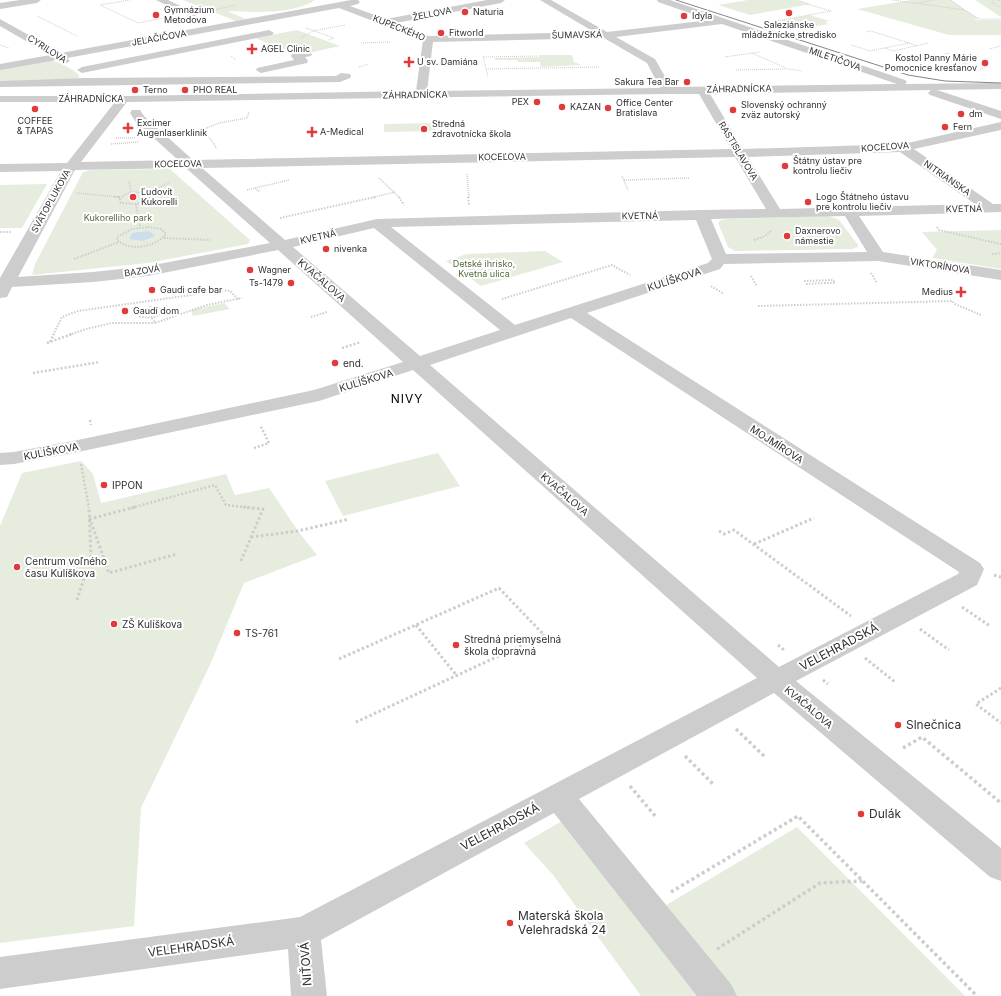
<svg xmlns="http://www.w3.org/2000/svg" width="1001" height="996" viewBox="0 0 1001 996" font-family="Inter,sans-serif">
  <style>
    .green { fill: #e6eddf }
    .water { fill: #ccdeec }
    .lines { fill: none; stroke-linecap: round; stroke-linejoin: round }
    .path-far5 { stroke: #cdcdcd; stroke-width: 1; stroke-dasharray: 1 1; stroke-linecap: butt }
    .path-far4 { stroke: #cdcdcd; stroke-width: 1.5; stroke-dasharray: 1 1; stroke-linecap: butt }
    .path-far3 { stroke: #cdcdcd; stroke-width: 2; stroke-dasharray: 1.5 1.5; stroke-linecap: butt }
    .path-far2 { stroke: #cdcdcd; stroke-width: 2.5; stroke-dasharray: 2 2; stroke-linecap: butt }
    .path-far1 { stroke: #cdcdcd; stroke-width: 3; stroke-dasharray: 2.5 2.5; stroke-linecap: butt }
    .path { stroke: #cdcdcd; stroke-width: 3.5; stroke-dasharray: 3 3; stroke-linecap: butt }
    .minor { fill: #cdcdcd; fill-rule: evenodd }
    .tram { stroke: #858585; stroke-width: 1 }
    .poi-dot { fill: #e03a3c; stroke: #fff; stroke-width: 1.5 }
    .labels { text-anchor: middle; stroke-width: 4; stroke-linejoin: round; paint-order: stroke }
    .far-poi-label { font-size: 9px; fill: #303030; stroke: #fff; text-anchor: start }
    .far-street-label { font-size: 9px; fill: #303030; stroke: #fff }
    .far-park-label { font-size: 9px; fill: #516b3f; stroke: #fff }
    .street-label { font-size: 10px; fill: #303030; stroke: #fff }
    .poi-label { font-size: 10px; fill: #303030; stroke: #fff; text-anchor: start }
    .quarter-label { font-size: 12px; letter-spacing: 1px; fill: #000; stroke: #fff }
    .near-street-label { font-size: 12px; fill: #303030; stroke: #fff }
    .near-poi-label { font-size: 12px; fill: #303030; stroke: #fff; text-anchor: start }
  </style>
  <rect width="100%" height="100%" fill="#fff"/>
  <g class="green">
    <path d="M183,0H315C293,15 253,12 227,11L246,19L236,21Z"/>
    <path d="M748,0H799L811,4L750,15L718,5Z"/>
    <path d="M911,0H951L979,19L972,20H1001V35H949L857,9Z"/>
    <path d="M975,0H1001V17Z"/>
    <path d="M810,15L829,21L825,22L828,24L802,29L779,21Z"/>
    <path d="M297,30L340,46L299,55L255,38Z"/>
    <path d="M539,55H572L574,62L582,65L541,67L540,62H518L517,60H495V58L539,57Z"/>
    <path d="M48,60C59,62 72,68 79,75V78L75,81L0,82V69Z"/>
    <path d="M435,123V131L384,132V124Z"/>
    <path d="M170,169L250,240L248,244L148,263L32,275L35,264L83,172L91,170Z"/>
    <path d="M47,184L22,228H0V185Z"/>
    <path d="M829,216L839,220L858,245V247L852,249L735,251L728,247L718,223L721,220L728,219Z"/>
    <path d="M1001,230V269L932,258L937,250L922,232Z"/>
    <path d="M545,251L563,262L481,286L446,261L467,254Z"/>
    <path d="M224,303L230,309L193,316L191,310Z"/>
    <path d="M438,453L460,486L343,516L325,481Z"/>
    <path d="M81,461L93,474L101,503L226,474L235,495L269,488L298,531L317,555L244,583L210,665L141,808L134,926L0,943V526L22,473Z"/>
    <path d="M583,809L663,907L797,827L965,996H641L553,875L524,843Z"/>
  </g>
  <path class="water" d="M149,231L155,236L143,241L129,239L132,233Z"/>
  <g class="lines">
    <g class="path-far5">
      <path d="M130,0L100,5L138,23L164,18"/>
      <path d="M892,0L965,10L979,19H1001"/>
      <path d="M951,0L963,9"/>
      <path d="M993,0L992,3L1001,8"/>
      <path d="M997,0L1001,1"/>
      <path d="M918,3L934,0"/>
      <path d="M208,11L236,5"/>
      <path d="M37,16L77,36"/>
      <path d="M776,21L831,11L807,4"/>
      <path d="M306,28L334,38L329,40"/>
      <path d="M300,38L313,31L345,25"/>
      <path d="M826,39L832,38"/>
      <path d="M361,43L391,42"/>
      <path d="M909,43L918,46"/>
      <path d="M0,45L9,48"/>
      <path d="M851,45L870,51L909,43L871,31L866,32"/>
      <path d="M885,48L893,51L928,43"/>
      <path d="M989,49L1001,46"/>
      <path d="M752,53L788,69L802,71"/>
      <path d="M231,56L236,60"/>
      <path d="M483,56L488,77"/>
      <path d="M484,57L538,56"/>
      <path d="M725,57L760,52"/>
      <path d="M945,61H956L970,65L944,66Z"/>
      <path d="M944,66L958,70"/>
      <path d="M359,67L369,64"/>
      <path d="M925,67L924,63L944,57L940,55L949,53L956,60"/>
      <path d="M486,69L600,67"/>
      <path d="M980,69L986,67"/>
      <path d="M736,70L785,69"/>
      <path d="M912,70L944,66"/>
    </g>
    <g class="path-far4">
      <path d="M116,138H135"/>
      <path d="M111,144L138,142"/>
      <path d="M216,148C213,140 206,136 204,129L219,123L247,118L249,112"/>
      <path d="M467,174L469,198"/>
      <path d="M622,176L628,190"/>
      <path d="M379,178L400,198"/>
      <path d="M624,180L690,178"/>
      <path d="M129,181L131,192"/>
      <path d="M255,188L258,191L260,190"/>
      <path d="M247,190L289,180"/>
      <path d="M77,193L119,197"/>
      <path d="M148,193L150,198"/>
      <path d="M148,193L170,182"/>
      <path d="M119,198L131,192L148,193"/>
      <path d="M371,198L395,192"/>
    </g>
    <g class="path-far3">
      <path d="M114,197H119"/>
      <path d="M120,197H119L121,203L136,204L150,199L149,197"/>
      <path d="M399,197L404,205"/>
      <path d="M468,197L469,205"/>
      <path d="M136,204L140,227"/>
      <path d="M280,218L375,197"/>
      <path d="M148,227L161,229L166,234C156,247 130,252 117,240V237L132,229Z"/>
      <path d="M937,227L939,230L1001,244"/>
      <path d="M0,232H11"/>
      <path d="M164,238L210,240"/>
      <path d="M754,240L765,236L771,231"/>
      <path d="M992,254L1001,253"/>
      <path d="M74,259L119,242"/>
      <path d="M871,273L877,283"/>
      <path d="M751,276L757,286"/>
      <path d="M804,281L833,280L835,283H825L826,284"/>
      <path d="M806,284L825,283"/>
      <path d="M711,286L724,294"/>
      <path d="M502,299L612,265L630,275"/>
      <path d="M758,306L952,301L955,304L981,315"/>
      <path d="M150,307L164,309V312C156,318 150,318 140,317L138,312Z"/>
      <path d="M311,317L327,312"/>
      <path d="M152,318L155,323L207,305L242,298"/>
      <path d="M53,335L62,317L78,311L191,295L212,289L230,291L238,299"/>
      <path d="M69,335L86,329L112,323H155"/>
    </g>
    <g class="path-far2">
      <path d="M50,342L54,334"/>
      <path d="M47,343L72,334"/>
      <path d="M342,348L361,342"/>
      <path d="M33,373L100,362"/>
      <path d="M90,420L91,425"/>
      <path d="M254,448L269,443L260,425"/>
      <path d="M81,464L89,508"/>
      <path d="M131,508L215,485L226,505L252,508"/>
    </g>
    <g class="path-far1">
      <path d="M135,507L90,519L109,573L177,554"/>
      <path d="M719,531L724,534L734,530L851,616"/>
      <path d="M251,537L298,531L349,519"/>
      <path d="M754,544L814,518"/>
      <path d="M241,561L263,509L243,507"/>
      <path d="M994,575L1001,577"/>
      <path d="M77,600L91,557L89,507"/>
      <path d="M962,607L990,626"/>
      <path d="M416,625L457,676"/>
      <path d="M920,629L949,650"/>
      <path d="M778,645L784,650"/>
      <path d="M865,658L895,682"/>
      <path d="M339,659L499,588L544,635L354,723"/>
      <path d="M823,680L828,684"/>
      <path d="M1001,688L976,704L1001,723"/>
    </g>
    <g class="path">
      <path d="M736,729L765,757"/>
      <path d="M903,748L922,737L1001,803"/>
      <path d="M685,756L714,785"/>
      <path d="M630,786L656,817"/>
      <path d="M671,892L798,816L977,996"/>
      <path d="M717,949L820,883L862,881"/>
    </g>
    <g class="minor">
      <path d="M20,0H41L37,3L0,9V3Z"/>
      <path d="M156,0H168L197,14L195,16H189Z"/>
      <path d="M351,0H358L360,2L358,4L350,6L386,19L487,0H505L501,3L396,23L429,36L594,32L540,0H551L607,32L710,20L658,2L657,0H670L905,80L907,82L905,84L1001,83V89L937,90L1001,111V119L930,95L928,93L931,90L710,94L743,149L903,144L1001,122V130L914,149L993,204H1001V212L859,216L883,252L1001,270V280L878,261L724,264L720,269L587,313L980,563L984,569L977,585L796,681L1001,848V881L990,877L774,693L579,799L731,984L737,996H697L554,813L321,940L327,996H291L288,949L0,989V957L300,917L757,678L413,370L319,401L78,452L14,464L0,465V453L14,452L78,440L314,390L403,362L278,250L148,276L93,282L12,287L7,297L0,298V278L61,171L0,172V164L67,163L115,102H0V96H124L416,91L423,40L339,8L67,58L70,61L65,64L57,60L0,70V64L50,55L0,26V19L61,53ZM722,24L897,84L671,87L655,59L616,37ZM604,38L647,63L660,88L427,91L433,42ZM667,94H699L731,149L193,160L144,116L140,110H132L130,113L135,121L178,160L81,162L127,102ZM900,152L975,204L780,209L748,157ZM735,157L766,209L701,210L377,219L285,240L202,168ZM186,168L270,243L148,266L93,272L18,277L75,170ZM845,216L867,252L726,254L711,219ZM696,220L712,259L708,263L515,325L391,227ZM374,228L500,330L420,356L293,247ZM571,318L959,572L958,574L779,667L430,365Z"/>
      <path d="M269,30L274,33L272,35L82,73L77,70L82,67Z"/>
      <path d="M307,51L312,54L311,56L305,57L308,61L307,63L261,73L256,70L257,68L294,60L291,56L292,54Z"/>
      <path d="M341,73L350,74L351,76L350,78L340,82L0,87V81H3L86,78L336,76Z"/>
    </g>
    <path class="tram" d="M676,0L908,75L945,81L1001,83"/>
  </g>
  <g class="poi-dot">
    <circle cx="465" cy="12" r="4"/>
    <circle cx="789" cy="13" r="4"/>
    <circle cx="156" cy="15" r="4"/>
    <circle cx="684" cy="16" r="4"/>
    <circle cx="441" cy="33" r="4"/>
    <path d="M250 43h4v4h4v4h-4v4h-4v-4h-4v-4h4z"/>
    <path d="M407 56h4v4h4v4h-4v4h-4v-4h-4v-4h4z"/>
    <circle cx="985" cy="63" r="4"/>
    <circle cx="687" cy="82" r="4"/>
    <circle cx="135" cy="90" r="4"/>
    <circle cx="185" cy="90" r="4"/>
    <circle cx="537" cy="102" r="4"/>
    <circle cx="562" cy="107" r="4"/>
    <circle cx="608" cy="108" r="4"/>
    <circle cx="35" cy="109" r="4"/>
    <circle cx="733" cy="110" r="4"/>
    <circle cx="961" cy="114" r="4"/>
    <circle cx="945" cy="127" r="4"/>
    <path d="M126 122h4v4h4v4h-4v4h-4v-4h-4v-4h4z"/>
    <circle cx="424" cy="129" r="4"/>
    <path d="M310 126h4v4h4v4h-4v4h-4v-4h-4v-4h4z"/>
    <circle cx="785" cy="166" r="4"/>
    <circle cx="133" cy="197" r="4"/>
    <circle cx="808" cy="202" r="4"/>
    <circle cx="787" cy="236" r="4"/>
    <circle cx="326" cy="249" r="4"/>
    <circle cx="250" cy="270" r="4"/>
    <circle cx="291" cy="283" r="4"/>
    <circle cx="152" cy="290" r="4"/>
    <path d="M959 286h4v4h4v4h-4v4h-4v-4h-4v-4h4z"/>
    <circle cx="125" cy="311" r="4"/>
    <circle cx="335" cy="363" r="4"/>
    <circle cx="104" cy="485" r="4"/>
    <circle cx="17" cy="567" r="4"/>
    <circle cx="114" cy="624" r="4"/>
    <circle cx="237" cy="633" r="4"/>
    <circle cx="456" cy="645" r="4"/>
    <circle cx="898" cy="725" r="4"/>
    <circle cx="861" cy="814" r="4"/>
    <circle cx="510" cy="923" r="4"/>
  </g>
  <g class="labels">
    <g class="far-poi-label">
      <text x="164" y="13">Gymnázium<tspan x="164" dy="10">Metodova</tspan></text>
      <text x="473" y="15">Naturia</text>
      <text x="692" y="19">Idyla</text>
      <text x="789" y="28" text-anchor="middle">Saleziánske<tspan x="789" dy="10">mládežnícke stredisko</tspan></text>
      <text x="449" y="36">Fitworld</text>
      <text x="261" y="52">AGEL Clinic</text>
      <text x="977" y="61" text-anchor="end">Kostol Panny Márie<tspan x="977" dy="10">Pomocnice kresťanov</tspan></text>
      <text x="417" y="65">U sv. Damiána</text>
      <text x="679" y="85" text-anchor="end">Sakura Tea Bar</text>
      <text x="143" y="93">Terno</text>
      <text x="193" y="93">PHO REAL</text>
      <text x="529" y="105" text-anchor="end">PEX</text>
      <text x="616" y="106">Office Center<tspan x="616" dy="10">Bratislava</tspan></text>
      <text x="741" y="108">Slovenský ochranný<tspan x="741" dy="10">zväz autorský</tspan></text>
      <text x="570" y="110">KAZAN</text>
      <text x="969" y="117">dm</text>
      <text x="35" y="124" text-anchor="middle">COFFEE<tspan x="35" dy="10">&amp; TAPAS</tspan></text>
      <text x="137" y="126">Excimer<tspan x="137" dy="10">Augenlaserklinik</tspan></text>
      <text x="432" y="127">Stredná<tspan x="432" dy="10">zdravotnícka škola</tspan></text>
      <text x="953" y="130">Fern</text>
      <text x="320" y="135">A-Medical</text>
      <text x="793" y="164">Štátny ústav pre<tspan x="793" dy="10">kontrolu liečiv</tspan></text>
      <text x="141" y="195">Ľudovít<tspan x="141" dy="10">Kukorelli</tspan></text>
      <text x="816" y="200">Logo Štátneho ústavu<tspan x="816" dy="10">pre kontrolu liečiv</tspan></text>
      <text x="795" y="234">Daxnerovo<tspan x="795" dy="10">námestie</tspan></text>
      <text x="334" y="252">nivenka</text>
      <text x="258" y="273">Wagner</text>
      <text x="283" y="286" text-anchor="end">Ts-1479</text>
      <text x="160" y="293">Gaudi cafe bar</text>
      <text x="953" y="295" text-anchor="end">Medius</text>
      <text x="133" y="314">Gaudí dom</text>
    </g>
    <g class="far-street-label">
      <text transform="translate(432 14) rotate(-11)" y="3">ŽELLOVA</text>
      <text transform="translate(399 28) rotate(22)" y="3">KUPECKÉHO</text>
      <text transform="translate(577 35) rotate(-1)" y="3">ŠUMAVSKÁ</text>
      <text transform="translate(159 38) rotate(-10)" y="3">JELAČIČOVA</text>
      <text transform="translate(47 49) rotate(32)" y="3">CYRILOVA</text>
      <text transform="translate(835 59) rotate(19)" y="3">MILETIČOVA</text>
      <text transform="translate(739 89) rotate(-1)" y="3">ZÁHRADNÍCKA</text>
      <text transform="translate(415 95) rotate(-1)" y="3">ZÁHRADNÍCKA</text>
      <text x="91" y="102">ZÁHRADNÍCKA</text>
      <text transform="translate(885 147) rotate(-4)" y="3">KOCEĽOVA</text>
      <text transform="translate(738 151) rotate(59)" y="3">RASTISLAVOVA</text>
      <text transform="translate(502 157) rotate(-1)" y="3">KOCEĽOVA</text>
      <text transform="translate(178 164) rotate(-1)" y="3">KOCEĽOVA</text>
      <text transform="translate(947 178) rotate(35)" y="3">NITRIANSKA</text>
      <text transform="translate(51 201) rotate(-61)" y="3">SVÄTOPLUKOVA</text>
      <text transform="translate(964 209) rotate(-1)" y="3">KVETNÁ</text>
      <text transform="translate(640 216) rotate(-1)" y="3">KVETNÁ</text>
      <text transform="translate(318 237) rotate(-13)" y="3">KVETNÁ</text>
      <text transform="translate(940 266) rotate(9)" y="3">VIKTORÍNOVA</text>
      <text transform="translate(142 271) rotate(-8)" y="3">BAZOVÁ</text>
    </g>
    <g class="far-park-label">
      <text x="118" y="221">Kukorelliho park</text>
      <text x="484" y="267">Detské ihrisko,<tspan x="484" dy="10">Kvetná ulica</tspan></text>
    </g>
    <g class="street-label">
      <text transform="translate(674 279) rotate(-18)" y="4">KULÍŠKOVA</text>
      <text transform="translate(322 280) rotate(41)" y="4">KVAČALOVA</text>
      <text transform="translate(366 380) rotate(-17)" y="4">KULÍŠKOVA</text>
      <text transform="translate(777 444) rotate(33)" y="4">MOJMÍROVA</text>
      <text transform="translate(51 451) rotate(-11)" y="4">KULÍŠKOVA</text>
      <text transform="translate(565 494) rotate(41)" y="4">KVAČALOVA</text>
      <text transform="translate(809 707) rotate(40)" y="4">KVAČALOVA</text>
    </g>
    <g class="poi-label">
      <text x="343" y="367">end.</text>
      <text x="112" y="489">IPPON</text>
      <text x="25" y="565">Centrum voľného<tspan x="25" dy="12">času Kulíškova</tspan></text>
      <text x="122" y="628">ZŠ Kulíškova</text>
      <text x="245" y="637">TS-761</text>
      <text x="464" y="643">Stredná priemyselná<tspan x="464" dy="12">škola dopravná</tspan></text>
    </g>
    <g class="quarter-label">
      <text x="407" y="403">NIVY</text>
    </g>
    <g class="near-street-label">
      <text transform="translate(839 647) rotate(-28)" y="4">VELEHRADSKÁ</text>
      <text transform="translate(500 827) rotate(-28)" y="4">VELEHRADSKÁ</text>
      <text transform="translate(191 947) rotate(-8)" y="4">VELEHRADSKÁ</text>
      <text transform="translate(306 964) rotate(-94)" y="4">NIŤOVÁ</text>
    </g>
    <g class="near-poi-label">
      <text x="906" y="729">Slnečnica</text>
      <text x="869" y="818">Dulák</text>
      <text x="518" y="920">Materská škola<tspan x="518" dy="14">Velehradská 24</tspan></text>
    </g>
  </g>
</svg>
